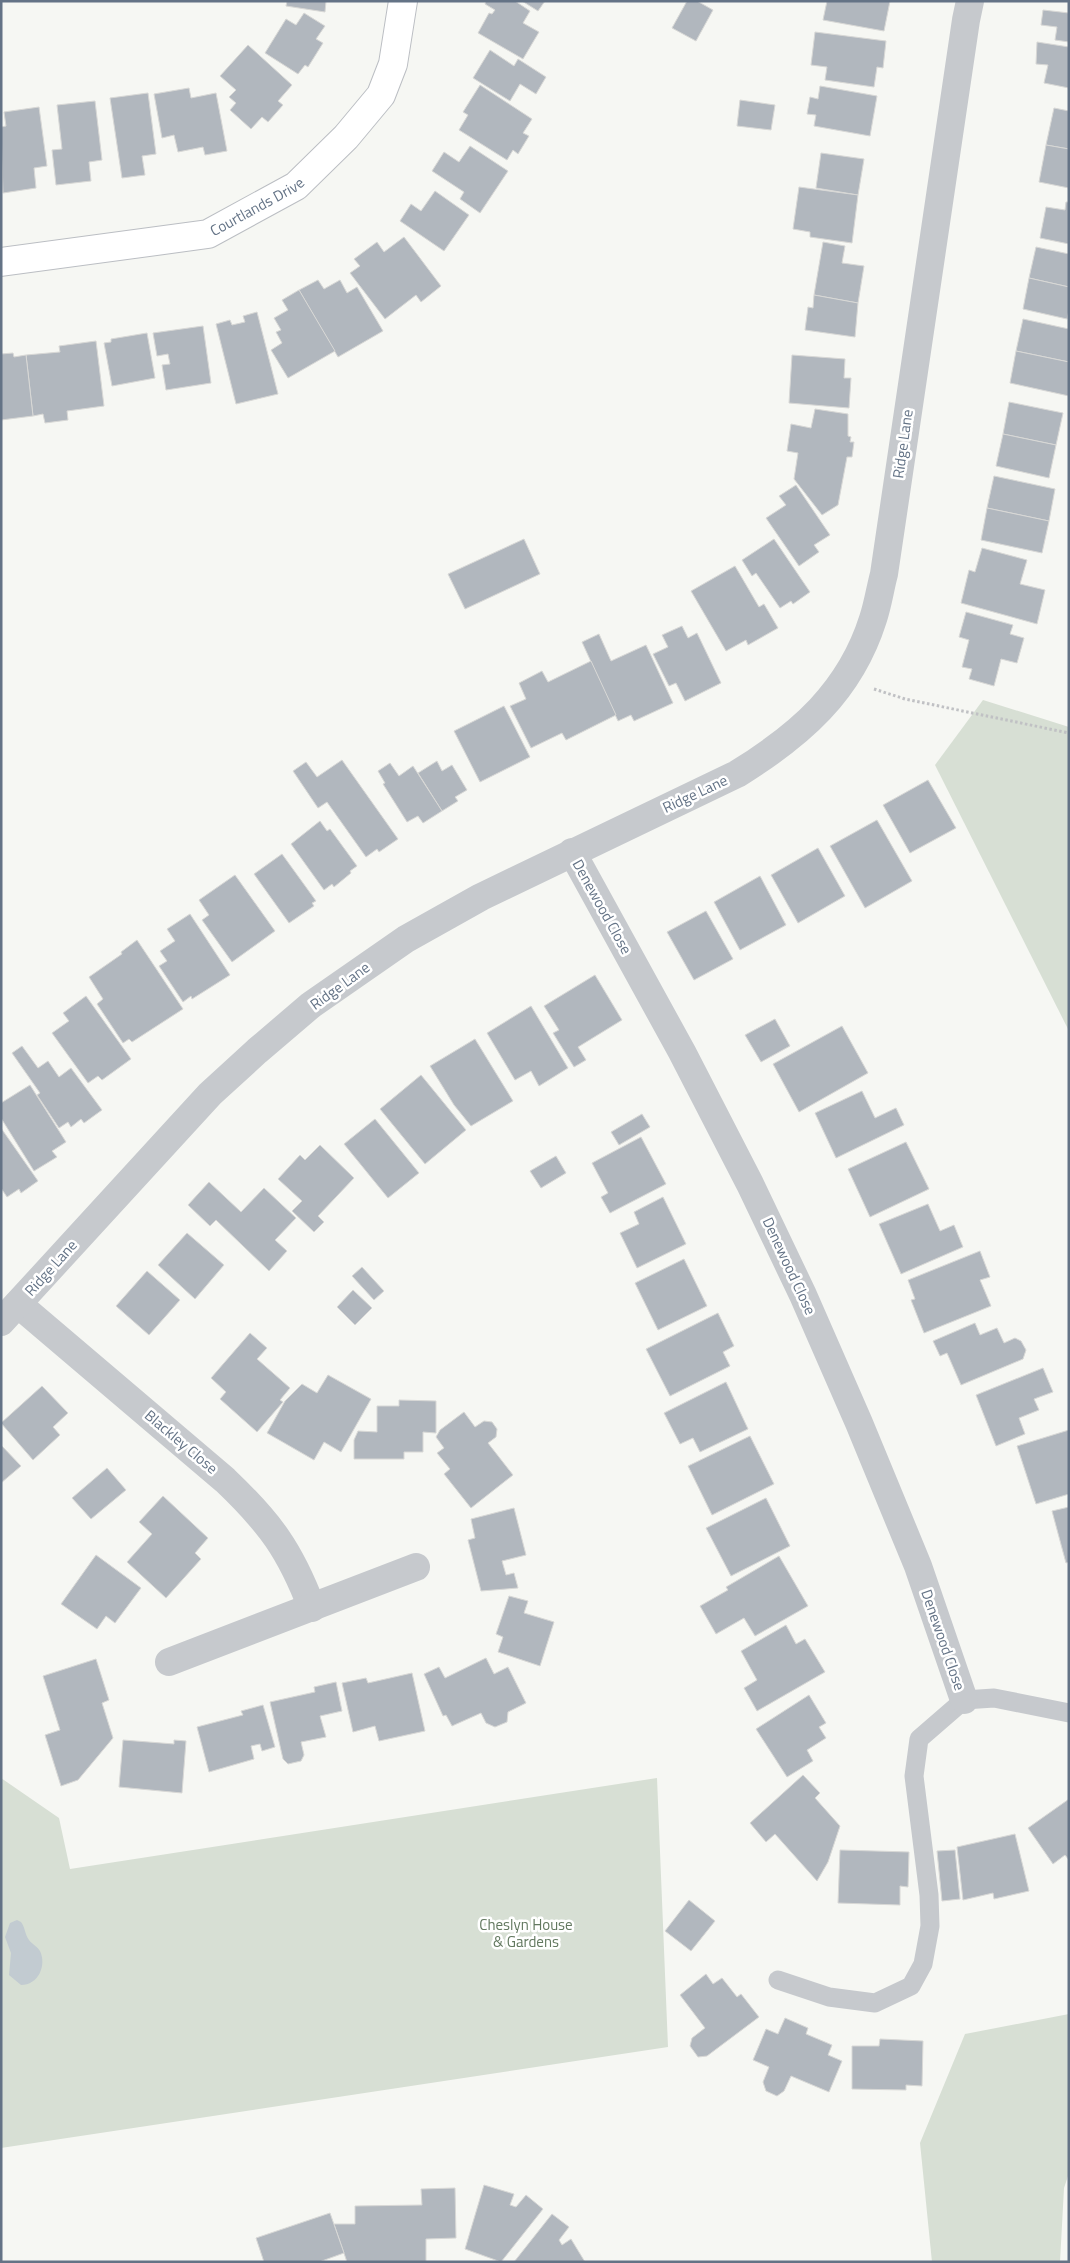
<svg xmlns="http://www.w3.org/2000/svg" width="1070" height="2263" viewBox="0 0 1070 2263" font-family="'Titillium Web',sans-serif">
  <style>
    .green { fill: #d7dfd4 }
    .water { fill: #c2cbd1 }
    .building { fill: #b1b7be; stroke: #d8d8d6 }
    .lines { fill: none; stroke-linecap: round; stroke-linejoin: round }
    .secondary-casing { stroke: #bbbec3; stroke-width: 30 }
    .path { stroke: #c0c1c4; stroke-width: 3; stroke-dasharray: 2.5 2.5; stroke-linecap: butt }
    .lane { stroke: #c6c9cd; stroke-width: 19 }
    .street { stroke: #c6c9cd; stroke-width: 28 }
    .secondary { stroke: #fff; stroke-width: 28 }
    .labels { text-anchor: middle; stroke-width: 5; stroke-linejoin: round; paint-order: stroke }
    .street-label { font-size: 15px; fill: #647386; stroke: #fff }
    .park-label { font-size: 15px; fill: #62785f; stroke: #fff }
  </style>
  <rect width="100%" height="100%" fill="#f6f7f3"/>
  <g class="green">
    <path d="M983,700L1069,727V1031L935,765Z"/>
    <path d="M1,1778L59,1818L70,1869L657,1778L668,2047L1,2148Z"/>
    <path d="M1069,2014V2173L1064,2188L1060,2262H932L920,2143L965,2034Z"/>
  </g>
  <path class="water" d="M17,1920L21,1922C25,1927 25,1935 29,1940C32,1944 37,1946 40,1951C47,1966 38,1985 21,1985L9,1975L11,1953L5,1937L10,1923Z"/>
  <g class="building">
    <path d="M287,1H326L325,12L286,6Z"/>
    <path d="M486,1H515L530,11L523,23L539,32L523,59L478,33L489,13L492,14L495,10L485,4Z"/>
    <path d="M522,1H545L538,11Z"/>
    <path d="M687,1H697L713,10L696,41L672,28Z"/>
    <path d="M827,1H890L884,31L823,20Z"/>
    <path d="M1043,10L1069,13V42L1055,40L1057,27L1041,25Z"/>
    <path d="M304,13L325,26L316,39L323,43L308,67L305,65L298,74L265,53L286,19L296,25Z"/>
    <path d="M815,32L886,41L883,68L877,67L874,87L825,80L827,67L811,65Z"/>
    <path d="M1037,42L1069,47V88L1044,83L1048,65L1036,64Z"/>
    <path d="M248,45L292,85L278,101L283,105L268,122L262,117L251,129L230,110L236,103L229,97L236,90L220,76Z"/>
    <path d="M490,50L514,66L518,59L546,77L536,94L520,84L510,101L473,78Z"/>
    <path d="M480,85L532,119L523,133L529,136L518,154L513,150L507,160L459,130L468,115L463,112Z"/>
    <path d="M820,86L877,96L870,136L814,126L816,115L807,114L810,97L818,99Z"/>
    <path d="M189,88L191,98L216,93L227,151L205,155L203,147L178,152L174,135L162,138L154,94Z"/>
    <path d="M148,93L156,154L142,156L145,175L122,178L110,98Z"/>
    <path d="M740,100L775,105L771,130L737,126Z"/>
    <path d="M95,101L102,160L89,162L91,181L56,185L52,150L62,149L57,105Z"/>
    <path d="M39,107L47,166L34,168L36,188L3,193L1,127L6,126L4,112Z"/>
    <path d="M1054,108L1069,111V149L1046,145Z"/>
    <path d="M1046,145L1069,149V188L1039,182Z"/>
    <path d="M470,146L508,171L480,213L460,199L464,192L432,171L444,152L459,162Z"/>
    <path d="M821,153L864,159L858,195L816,188Z"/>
    <path d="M799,187L858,195L852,243L810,237V232L793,229Z"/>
    <path d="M435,191L469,215L444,251L400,221L411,204L421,211Z"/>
    <path d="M1066,202H1069V244L1040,238L1046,207L1065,210Z"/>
    <path d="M404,237L441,286L421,302L416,295L385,319L350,273L360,266L354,259L377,242L384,252Z"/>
    <path d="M823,242L845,246L842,263L864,266L858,303L814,295Z"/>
    <path d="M1036,247L1069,254V287L1029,278Z"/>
    <path d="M1029,278L1069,287V310L1067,319L1023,309Z"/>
    <path d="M318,280L324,289L340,280L347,293L357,287L383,331L338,357L299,290Z"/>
    <path d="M299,290L335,351L288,378L271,350L282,343L276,332L281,330L274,318L288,310L282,300Z"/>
    <path d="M814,295L858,303L855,337L805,330L808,307L813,308Z"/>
    <path d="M257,312L278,394L236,404L216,324L230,320L232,325L245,322L243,316Z"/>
    <path d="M1023,319L1069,329V362L1016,351Z"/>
    <path d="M203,326L211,383L166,390L162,365L170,364L168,354L157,356L153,333Z"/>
    <path d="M147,333L155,378L112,386L104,343L111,342V339Z"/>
    <path d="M96,341L104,406L67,411L68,420L45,423L43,414L33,416L26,355L60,352L59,346Z"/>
    <path d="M1016,351L1069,362V396L1010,383Z"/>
    <path d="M13,353L14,357L26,355L33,416L1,420V354Z"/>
    <path d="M792,355L845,359L844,378H851L849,408L789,403Z"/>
    <path d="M1009,402L1063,413L1056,445L1003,434Z"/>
    <path d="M815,409L848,414V436L851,437L850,442H854L852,457H847L838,505L822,515L794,479L798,453L787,451L791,424L811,428Z"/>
    <path d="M1003,434L1056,445L1049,478L996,466Z"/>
    <path d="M994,476L1055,489L1049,521L987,508Z"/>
    <path d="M796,485L830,535L814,545L819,552L799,566L766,518L786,505L779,496Z"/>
    <path d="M987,508L1049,521L1042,553L981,540Z"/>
    <path d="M524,539L540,574L465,609L448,574Z"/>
    <path d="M774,539L810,592L793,604L791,601L780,608L756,573L752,576L742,560Z"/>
    <path d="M982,548L1027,560L1020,584L1045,590L1037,624L961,603L969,570L975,572Z"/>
    <path d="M735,566L759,607L764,604L778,628L748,645L746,640L726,651L691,591Z"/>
    <path d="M966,612L1013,625L1010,634L1024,638L1017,663L1001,659L994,686L969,679L972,669L962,667L969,640L959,637Z"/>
    <path d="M682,626L688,638L697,633L721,683L685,701L676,683L669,686L653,654L668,647L662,635Z"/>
    <path d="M599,634L611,661L646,645L673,703L634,721L631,715L618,721L582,642Z"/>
    <path d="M591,661L616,715L566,740L562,733L531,748L510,706L526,699L519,683L542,671L548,682Z"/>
    <path d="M504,706L530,757L480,782L454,731Z"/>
    <path d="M342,760L398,839L379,852L377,849L366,857L327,802L318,808L293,771L306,762L317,777Z"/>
    <path d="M437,761L442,771L452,765L467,790L455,797L458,801L442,811L418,773Z"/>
    <path d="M390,763L399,776L413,766L442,811L423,823L418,816L407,822L383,784L385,783L378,771Z"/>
    <path d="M928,780L956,828L910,853L883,805Z"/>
    <path d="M877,820L912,881L865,908L830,846Z"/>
    <path d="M320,821L327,831L330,829L357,866L350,871L351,873L334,887L332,884L324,890L291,844Z"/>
    <path d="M818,848L845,896L798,923L771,875Z"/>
    <path d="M282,854L316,901L312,903L314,906L289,923L254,874Z"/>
    <path d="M235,875L275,931L232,962L202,920L209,915L199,900Z"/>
    <path d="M760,876L786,925L740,950L714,902Z"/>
    <path d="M706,911L733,959L694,980L667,932Z"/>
    <path d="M190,914L230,975L192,999L191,996L183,1002L159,966L167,961L160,951L175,941L167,929Z"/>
    <path d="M137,940L183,1009L132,1042L129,1039L123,1043L97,1004L103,999L89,977L122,954L121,952Z"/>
    <path d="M595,975L622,1020L578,1047L586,1060L574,1067L553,1033L559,1030L544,1006Z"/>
    <path d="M86,996L131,1059L102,1080L98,1076L88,1083L52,1033L69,1021L63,1013Z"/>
    <path d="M531,1006L568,1068L539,1086L531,1071L515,1080L487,1033Z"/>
    <path d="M775,1019L790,1046L761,1062L745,1035Z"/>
    <path d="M842,1026L868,1073L799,1112L773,1064Z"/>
    <path d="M475,1039L513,1101L471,1126L454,1105L430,1066Z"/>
    <path d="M22,1046L38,1068L48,1061L59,1077L71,1068L102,1110L84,1123L81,1119L71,1127L68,1122L59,1128L37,1095L40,1093L12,1053Z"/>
    <path d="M421,1075L466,1130L425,1164L380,1109Z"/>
    <path d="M30,1085L66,1142L52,1151L57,1157L34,1171L1,1118V1103Z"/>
    <path d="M862,1091L875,1118L896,1108L904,1125L836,1158L815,1113Z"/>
    <path d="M642,1114L650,1127L619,1145L611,1132Z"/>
    <path d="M375,1119L419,1173L388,1198L344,1144Z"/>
    <path d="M1,1128L38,1181L21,1193L19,1189L7,1197L1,1188Z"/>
    <path d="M641,1137L666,1184L610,1213L601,1197L608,1193L592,1163Z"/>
    <path d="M906,1142L929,1189L870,1217L848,1169Z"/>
    <path d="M320,1145L354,1178L318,1216L324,1222L314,1232L292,1211L302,1201L278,1179L300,1155L305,1160Z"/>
    <path d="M556,1156L566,1173L541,1188L530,1171Z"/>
    <path d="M209,1182L241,1212L264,1188L296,1218L275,1240L287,1251L269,1271L216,1220L210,1226L188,1205Z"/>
    <path d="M663,1197L686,1244L637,1268L620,1233L639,1224L634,1212Z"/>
    <path d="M928,1204L940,1231L954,1225L963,1247L901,1274L879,1224Z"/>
    <path d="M187,1233L224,1265L195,1299L158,1265Z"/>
    <path d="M980,1251L990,1277L980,1280L991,1306L924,1333L911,1300L915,1299L908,1280Z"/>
    <path d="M684,1259L707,1306L658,1330L635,1283Z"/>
    <path d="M362,1267L384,1291L374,1300L352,1276Z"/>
    <path d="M147,1271L180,1300L149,1335L116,1306Z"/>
    <path d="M353,1290L372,1308L355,1325L337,1307Z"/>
    <path d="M718,1313L734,1346L723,1352L730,1366L670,1396L646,1349Z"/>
    <path d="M975,1323L980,1335L997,1328L1004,1343L1015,1338L1021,1341L1026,1350L1023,1359L961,1385L947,1353L940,1356L933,1341Z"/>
    <path d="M250,1333L267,1348L257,1359L290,1388L280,1400L283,1402L257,1432L220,1399L226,1392L211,1378Z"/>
    <path d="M1043,1368L1053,1392L1034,1399L1039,1410L1019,1418L1025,1434L996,1446L976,1395Z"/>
    <path d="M328,1375L371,1399L341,1452L324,1442L314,1460L267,1433L285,1401L302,1384L317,1393Z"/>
    <path d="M726,1382L748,1429L700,1452L693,1438L680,1444L664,1413Z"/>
    <path d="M42,1386L68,1413L53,1427L60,1435L33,1460L1,1423Z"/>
    <path d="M399,1400L436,1401V1433L423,1432V1452H404V1459H354V1440L358,1431L377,1432V1406H399Z"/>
    <path d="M464,1412L475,1427L484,1421L492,1422L497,1429L496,1437L488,1443L513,1475L471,1508L444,1474L450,1469L437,1453L444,1448L436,1437L440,1430Z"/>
    <path d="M1069,1430V1494L1036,1504L1017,1446Z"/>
    <path d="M750,1436L774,1484L712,1515L688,1466Z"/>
    <path d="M1,1445L21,1466L1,1483Z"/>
    <path d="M107,1468L126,1490L91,1519L72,1498Z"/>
    <path d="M163,1496L208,1538L195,1553L201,1559L166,1598L127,1562L152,1534L139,1522Z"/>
    <path d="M766,1498L790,1546L731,1576L706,1528Z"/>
    <path d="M1069,1507V1562L1066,1563L1052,1511Z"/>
    <path d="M514,1508L526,1555L502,1561L506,1575L514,1573L518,1588L481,1591L468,1540L475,1538L471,1519Z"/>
    <path d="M96,1555L141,1588L115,1623L106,1616L97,1629L61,1604Z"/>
    <path d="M779,1556L808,1606L755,1636L744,1618L716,1634L700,1606L728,1590L726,1587Z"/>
    <path d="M509,1596L528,1601L524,1613L554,1622L540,1666L498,1652L503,1637L496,1634Z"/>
    <path d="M786,1625L796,1644L805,1639L825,1672L757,1711L744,1688L757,1680L741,1651Z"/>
    <path d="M486,1658L494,1674L508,1667L526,1703L508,1712L507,1722L495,1727L486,1723L481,1713L452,1726L446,1715L443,1716L424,1674L439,1667L445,1678Z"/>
    <path d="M96,1659L109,1700L102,1703L113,1738L78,1780L61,1786L45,1735L60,1730L43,1676Z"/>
    <path d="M412,1673L425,1731L379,1741L375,1726L353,1732L342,1683L366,1678L368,1683Z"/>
    <path d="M336,1682L342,1711L320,1716L326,1737L301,1742L304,1755L301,1761L288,1764L283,1759L270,1702L315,1692L314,1687Z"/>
    <path d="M809,1695L826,1723L819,1727L826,1738L807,1750L813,1761L787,1777L756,1729Z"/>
    <path d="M263,1705L275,1747L262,1751L260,1744L251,1746L254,1759L209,1772L197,1727L243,1715L241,1711Z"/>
    <path d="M123,1740L174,1744V1740L186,1741L182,1793L119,1787Z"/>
    <path d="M803,1775L820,1793L815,1798L840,1826L828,1862L817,1881L775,1834L766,1842L750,1823Z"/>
    <path d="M1069,1799V1860L1065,1855L1053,1864L1028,1828Z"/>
    <path d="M1015,1834L1029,1891L994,1899L993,1893L963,1900L957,1847Z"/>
    <path d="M840,1850L909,1852L908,1887L900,1886V1905L838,1903Z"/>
    <path d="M955,1850L960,1899L942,1901L937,1851Z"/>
    <path d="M689,1900L715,1921L691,1951L665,1931Z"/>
    <path d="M706,1974L713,1984L722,1978L737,1997L741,1994L759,2017L707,2056L698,2057L690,2046L692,2038L705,2028L680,1995Z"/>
    <path d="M785,2018L808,2028L806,2034L832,2045L828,2055L842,2061L829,2092L791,2076L784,2091L777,2096L766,2091L763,2082L769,2067L753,2060L766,2029L778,2034Z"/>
    <path d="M880,2039L923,2041L922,2086L906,2085V2090L852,2089V2046H879Z"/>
    <path d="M484,2185L514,2194L510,2205L516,2207L526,2195L543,2209L501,2262L465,2249Z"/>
    <path d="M455,2188L456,2238L426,2239V2262H347L334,2224H355V2206L422,2205L421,2189Z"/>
    <path d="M330,2213L344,2253L319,2262H264L256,2238Z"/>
    <path d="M552,2214L569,2227L559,2240L562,2245L571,2239L585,2262H514Z"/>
  </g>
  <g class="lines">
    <defs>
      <g id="secondary">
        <path id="s1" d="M1,262L208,234L296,186L346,137L381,95L393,64L403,1"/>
      </g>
    </defs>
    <use href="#secondary" class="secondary-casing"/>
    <path class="path" d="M874,689L905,699L1069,733"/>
    <path class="lane" d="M778,1980L829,1997L875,2003L911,1986L923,1964L930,1926L929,1895L914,1776L919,1739L964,1700L994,1698L1069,1713"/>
    <g class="street">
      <path d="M572,852L682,1052L750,1184L803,1295L859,1423L918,1566L964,1700"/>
      <path d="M18,1304L225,1480C270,1523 290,1550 312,1608"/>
      <path d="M1,1322L210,1094L257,1051L311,1005L406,939L481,897L737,774C800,735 850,692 873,619C878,604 880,589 884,574L966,20L970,1"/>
      <path d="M169,1662L416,1567"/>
    </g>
    <use href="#secondary" class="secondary"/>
  </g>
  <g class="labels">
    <g class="street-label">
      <text dy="5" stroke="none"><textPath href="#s1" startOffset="265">Courtlands Drive</textPath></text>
      <text transform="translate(903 444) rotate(-82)" y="5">Ridge Lane</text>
      <text transform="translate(695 794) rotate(-25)" y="5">Ridge Lane</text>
      <text transform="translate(602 907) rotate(61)" y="5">Denewood Close</text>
      <text transform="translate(340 986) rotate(-36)" y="5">Ridge Lane</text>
      <text transform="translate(789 1266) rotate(65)" y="5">Denewood Close</text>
      <text transform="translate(51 1268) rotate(-48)" y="5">Ridge Lane</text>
      <text transform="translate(181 1442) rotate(40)" y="5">Blackley Close</text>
      <text transform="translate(943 1640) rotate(71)" y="5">Denewood Close</text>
    </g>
    <g class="park-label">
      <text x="526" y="1930">Cheslyn House<tspan x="526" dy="17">&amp; Gardens</tspan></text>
    </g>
  </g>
  <rect width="1070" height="2263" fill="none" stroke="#647386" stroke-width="5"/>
</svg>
